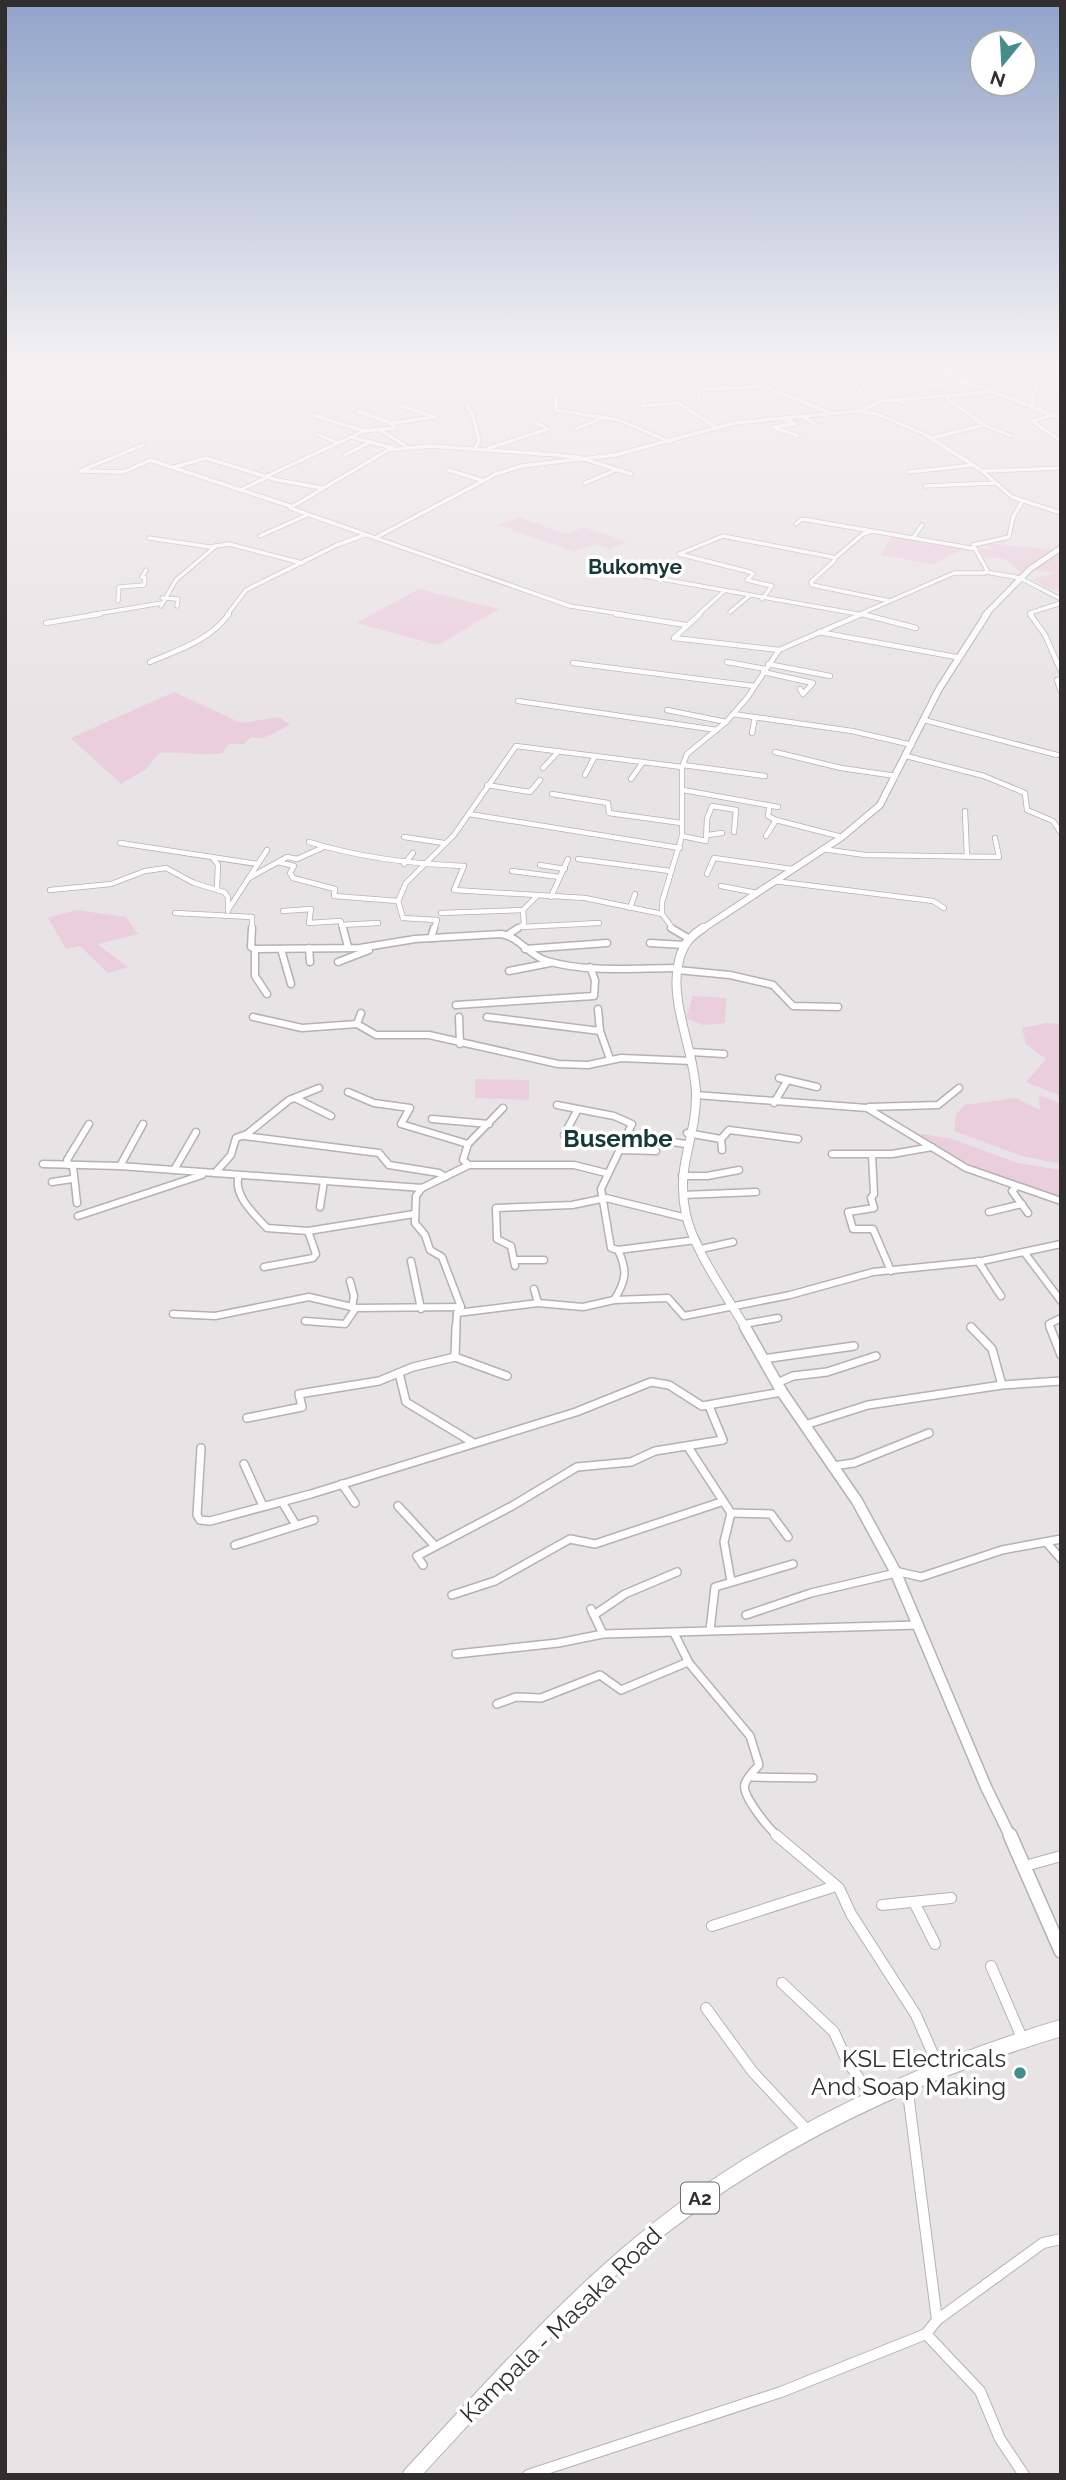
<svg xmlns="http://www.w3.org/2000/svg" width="1066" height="2480" viewBox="0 0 1066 2480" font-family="Raleway,sans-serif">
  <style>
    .green { fill: #ebcedc }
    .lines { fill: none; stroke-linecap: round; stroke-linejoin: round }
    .street-far4-casing { stroke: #b6b1b3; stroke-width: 5 }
    .street-far3-casing { stroke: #b6b1b3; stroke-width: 6 }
    .street-far2-casing { stroke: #b6b1b3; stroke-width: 9 }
    .street-far1-casing { stroke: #b6b1b3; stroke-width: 10 }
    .street-casing { stroke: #b6b1b3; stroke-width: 12 }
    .secondary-far4-casing { stroke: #b6b1b3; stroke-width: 7 }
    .secondary-far3-casing { stroke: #b6b1b3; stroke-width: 8 }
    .secondary-far2-casing { stroke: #b6b1b3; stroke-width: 10 }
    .secondary-far1-casing { stroke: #b6b1b3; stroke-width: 13 }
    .secondary-casing { stroke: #b6b1b3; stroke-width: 16 }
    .primary-casing { stroke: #b6b1b3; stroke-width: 18 }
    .street-far4 { stroke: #fff; stroke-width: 3.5 }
    .street-far3 { stroke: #fff; stroke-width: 4.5 }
    .street-far2 { stroke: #fff; stroke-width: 6 }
    .street-far1 { stroke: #fff; stroke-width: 7 }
    .street { stroke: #fff; stroke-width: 10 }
    .secondary-far4 { stroke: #fff; stroke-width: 5 }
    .secondary-far3 { stroke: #fff; stroke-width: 6 }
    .secondary-far2 { stroke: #fff; stroke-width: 8 }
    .secondary-far1 { stroke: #fff; stroke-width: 10 }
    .secondary { stroke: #fff; stroke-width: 13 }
    .primary { stroke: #fff; stroke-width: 16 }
    .poi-dot { fill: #448c8d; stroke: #fff; stroke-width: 2.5 }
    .labels { text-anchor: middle; stroke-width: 7; stroke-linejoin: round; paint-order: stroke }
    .shield { fill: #fff; stroke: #6e6d6d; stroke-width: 2 }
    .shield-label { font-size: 19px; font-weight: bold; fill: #302e2f }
    .far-quarter-label { font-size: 21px; font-weight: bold; fill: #153839; stroke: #fff }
    .quarter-label { font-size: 24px; font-weight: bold; fill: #153839; stroke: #fff }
    .near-poi-label { font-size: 24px; fill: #302e2f; stroke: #fff; text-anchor: end }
    .near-street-label { font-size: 24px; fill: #302e2f; stroke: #fff }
  </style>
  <rect width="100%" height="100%" fill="#e8e3e5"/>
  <g class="green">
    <path d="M519,517L566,534L584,527L627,542L610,549L595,544L574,552L498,525Z"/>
    <path d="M892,536L966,548L933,564L881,555Z"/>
    <path d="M983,543H989L1053,550L1021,572L1004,559L983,557L979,548L991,549Z"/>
    <path d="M1061,551V589H1049L1032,579L1057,573L1031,570Z"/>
    <path d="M419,589L499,609L438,645L356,623Z"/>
    <path d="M174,692L241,723L279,717L290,725L263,738L252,737L244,744H229L222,753C199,756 182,751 159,753L146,769L121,784L71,738Z"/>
    <path d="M76,910L126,917L138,934L97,944L128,967L108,973L80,946L66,949L48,918Z"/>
    <path d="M693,996L726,998L725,1023L703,1025L686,1018Z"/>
    <path d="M1046,1023L1061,1024V1096L1026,1082L1046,1059L1026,1044L1022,1028Z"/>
    <path d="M475,1079L529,1080V1100L475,1098Z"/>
    <path d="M1039,1095L1061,1104V1164L1022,1156L954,1131L956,1115L964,1105L1015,1098L1040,1110Z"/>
    <path d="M923,1134L952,1139L1018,1163L1061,1170V1200L991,1178L911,1136Z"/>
  </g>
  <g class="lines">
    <defs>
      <g id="street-far4">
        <path d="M762,367L764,372L749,377V381L829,412"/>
        <path d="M939,367L958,379L1061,418"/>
        <path d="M932,391L927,386L966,383"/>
        <path d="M862,392L846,375L952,376"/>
        <path d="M699,396L698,392L703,389L762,387"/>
        <path d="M556,397V410L619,420L670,442"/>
        <path d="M945,397L984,425L1011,436"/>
        <path d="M896,399L905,404"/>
        <path d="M469,404L467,408L472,412L479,441L475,448"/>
        <path d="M643,406L678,403L716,427"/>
        <path d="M1031,407L1036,387"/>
        <path d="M863,410L881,401L989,392"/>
        <path d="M358,411L393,424"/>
        <path d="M313,415L364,431"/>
        <path d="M1053,415L1032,421L1061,441"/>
        <path d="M802,416L815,424"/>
        <path d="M785,418L795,424L773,427L798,436"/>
        <path d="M576,429L602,418"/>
        <path d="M380,430L406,446"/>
        <path d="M319,435L336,442"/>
        <path d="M351,437L393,448"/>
        <path d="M932,438L984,425"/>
        <path d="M143,445L80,471L124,472L150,460L290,506"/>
        <path d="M489,448L548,429L536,423"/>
        <path d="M345,455L370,442"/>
        <path d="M174,467L206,458L277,480L322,488"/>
        <path d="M448,470L484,481"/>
        <path d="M983,471L1061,468"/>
        <path d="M909,472L974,465"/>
        <path d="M267,476L364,431L394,428V423L435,417L401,406"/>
        <path d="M585,483L616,470"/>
        <path d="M925,486L995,483"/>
        <path d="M240,490L268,477"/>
        <path d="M796,524L802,519L872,531L863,534L835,558"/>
        <path d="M872,531L976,549"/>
        <path d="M260,536L307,515"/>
        <path d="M377,537L496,474L521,466L615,455L735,423L858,411L877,414L924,434L981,470L1012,497L1061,513"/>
        <path d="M149,538L210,547L229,544L302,563"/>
        <path d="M913,538L922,525"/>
        <path d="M986,572L1020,578L1061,599"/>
        <path d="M644,576L858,614"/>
        <path d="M162,598L178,599L177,606"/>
        <path d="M762,599L772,586L747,580L753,574L750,572L679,554L723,536L827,556L835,558L834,561L811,582L812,585L890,601"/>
        <path d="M118,601L119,587L144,585L145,578L142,577L146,570"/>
        <path d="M161,606L176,580L216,546"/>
        <path d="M730,612L749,596"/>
        <path d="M862,614L867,615"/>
        <path d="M90,615L162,603"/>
        <path d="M227,615L246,590L337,545L365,535"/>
        <path d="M627,615L570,606L290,508L388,450L430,446L557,455L581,458L631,474"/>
        <path d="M698,615L724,591"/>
        <path d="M858,615L954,573H985L987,570L973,545L1009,537L1013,517L1022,502"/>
        <path d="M1032,615L1030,613L1061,603"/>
      </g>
      <g id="street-far3">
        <path d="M616,614L686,625"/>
        <path d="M862,614L916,628"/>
        <path d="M1030,614L1045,635L1061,671"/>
        <path d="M46,623L100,614"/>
        <path d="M819,632L956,657"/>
        <path d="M674,638L779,650L862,614"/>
        <path d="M674,638L700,614"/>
        <path d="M150,662C180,649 209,641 229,614"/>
        <path d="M727,662L765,669"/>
        <path d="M573,663L754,686"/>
        <path d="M768,664L830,676"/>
        <path d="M763,672L813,683L803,694L800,689"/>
        <path d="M1061,679L1057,680L1061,692"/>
        <path d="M518,701L717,730"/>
        <path d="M667,710L726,722"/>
        <path d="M733,714L852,731L912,745"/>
        <path d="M924,720L1057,755"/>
        <path d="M752,733L755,717"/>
        <path d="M775,752L841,768L896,776"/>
        <path d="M906,756L984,776L1025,793L1027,810L1053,821L1061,833"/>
        <path d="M683,765L765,776"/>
        <path d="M543,768L559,751"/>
        <path d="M585,775L595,756"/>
        <path d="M631,779L643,762"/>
        <path d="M487,785L530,792L540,780"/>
        <path d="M683,790L778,807"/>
        <path d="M552,794L608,803L609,813L681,823"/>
        <path d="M769,809L768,816L776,820L842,837"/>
        <path d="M965,811L967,857"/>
        <path d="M469,814L680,848"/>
        <path d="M708,835L722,833"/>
        <path d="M682,836L706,841L707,819L712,806L736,810L734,832"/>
        <path d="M766,836L776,820"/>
        <path d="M404,837L444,843"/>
        <path d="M309,842C361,858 410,864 464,866L454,890L585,898L662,914"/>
        <path d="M120,843L257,864"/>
        <path d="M822,849L865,855L999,857L995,838"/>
        <path d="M213,858L218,865L217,888"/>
        <path d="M578,859L670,871"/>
        <path d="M278,862L294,866L290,873L293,878L335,889L334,896L398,901L406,883L454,835L516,746L682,767"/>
        <path d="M404,864L413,853"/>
        <path d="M540,865L565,869"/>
        <path d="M512,871L560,877"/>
        <path d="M707,874L714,858L792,869"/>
        <path d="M249,878L287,857L297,859L324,847"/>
        <path d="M774,881L933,901L944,908"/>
        <path d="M721,886L757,893"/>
        <path d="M50,890L111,884L145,871L166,868L194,883L224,892L228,897V911"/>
        <path d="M551,897L568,859"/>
        <path d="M398,901L403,918L437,920L434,930"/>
        <path d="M630,908L635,894"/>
        <path d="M228,910L267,850"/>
        <path d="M283,911L311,909L309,923L340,921"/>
        <path d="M175,913L252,917V930"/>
        <path d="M441,913L523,910L537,896"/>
        <path d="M341,922L343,930"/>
        <path d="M341,925L378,923"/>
        <path d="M522,927L599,923"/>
        <path d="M515,930L524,924L523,910"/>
        <path d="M674,930L662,914V902L682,836V767L687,754L726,722L747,698L779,650"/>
      </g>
      <g id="street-far2">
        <path d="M252,928L251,947L255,949L360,948L415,939L501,934C520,937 529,956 547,961C588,973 635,968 677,968"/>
        <path d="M343,928L348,947"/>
        <path d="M671,928L688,938"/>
        <path d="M509,934L518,928"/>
        <path d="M431,938L434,928"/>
        <path d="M650,943L684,945"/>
        <path d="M309,948L310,962"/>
        <path d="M255,949V976L267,994"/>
        <path d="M281,949L291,984"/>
        <path d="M525,949L607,943"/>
        <path d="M338,962L369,950"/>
        <path d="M677,970L730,975L773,985L793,1006L838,1007"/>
        <path d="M509,971L550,963"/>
        <path d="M456,1005L594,996L595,980L590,967"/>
        <path d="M598,1009L600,1031L610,1059"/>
        <path d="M361,1013L357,1024L376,1035H429L558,1064L588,1065L621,1058L692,1061"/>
        <path d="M253,1017L302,1028L357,1024"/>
        <path d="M459,1017L460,1044"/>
        <path d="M487,1017L600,1031"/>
        <path d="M691,1052L724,1054"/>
        <path d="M779,1078L817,1087"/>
        <path d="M348,1092L374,1103L410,1108L401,1124L468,1144"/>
        <path d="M696,1095L867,1108L966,1168L1061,1201"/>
        <path d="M295,1098L331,1116"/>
        <path d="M774,1103L787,1081"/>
        <path d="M557,1105L614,1116L632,1124L601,1189L611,1248L618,1250C628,1271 626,1281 614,1300"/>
        <path d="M869,1107L938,1105L959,1088"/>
        <path d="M432,1119L489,1124"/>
        <path d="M687,1133L721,1139"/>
        <path d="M627,1134L685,1144"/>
        <path d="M564,1135L577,1111"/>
        <path d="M244,1136L379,1153L389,1165L439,1173L445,1177"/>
        <path d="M620,1150L656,1151"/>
        <path d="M722,1150L721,1139L729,1130L798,1139"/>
        <path d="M832,1154H892L932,1147"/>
        <path d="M872,1155L874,1194L871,1198L874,1208L848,1212L853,1229H873L891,1271"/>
        <path d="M43,1164L120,1166L422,1188L469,1165H574L606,1173"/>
        <path d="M69,1165L67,1160L89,1124"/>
        <path d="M469,1165L463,1160L468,1144L503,1108"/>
        <path d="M73,1166L77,1203"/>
        <path d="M120,1166L143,1124"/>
        <path d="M174,1170L196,1132"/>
        <path d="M215,1173L231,1155L236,1138L247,1134L289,1100L319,1088"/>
        <path d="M239,1175C232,1195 255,1215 267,1228L308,1231L414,1214"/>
        <path d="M682,1176H707L739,1170"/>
        <path d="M52,1182L72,1179"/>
        <path d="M1016,1187L1012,1191L1028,1213"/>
        <path d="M422,1188L416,1196L415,1223L425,1235L430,1250L442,1257L461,1307L457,1313L456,1329"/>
        <path d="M683,1195L756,1192"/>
        <path d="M320,1207L324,1181"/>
        <path d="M989,1212L1022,1204"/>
        <path d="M78,1216L202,1175"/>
        <path d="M701,1249L733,1242"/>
        <path d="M618,1250L696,1240"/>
        <path d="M1024,1252L1061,1301"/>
        <path d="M514,1260H544"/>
        <path d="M411,1261L421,1309"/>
        <path d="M978,1261L1001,1296"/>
        <path d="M515,1266L511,1246L497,1239L496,1208L572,1205L606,1198L687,1218"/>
        <path d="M264,1267L313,1258L316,1254L308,1231"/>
        <path d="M350,1281L354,1296L352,1307"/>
        <path d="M534,1289L538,1303"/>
        <path d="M457,1313L538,1303L583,1307L614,1300L668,1298L684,1316L790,1295L873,1272L982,1261L1061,1244"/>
        <path d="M173,1314L215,1316L309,1297L356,1308L461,1307"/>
        <path d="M305,1321L345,1324L356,1308"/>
        <path d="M744,1324L778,1318"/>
        <path d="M971,1327L973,1329"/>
        <path d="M1051,1329L1049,1324L1061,1318"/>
      </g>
      <g id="street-far1">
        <path d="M971,1327L992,1349L1002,1385"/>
        <path d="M1050,1327L1061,1355"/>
        <path d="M455,1357L456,1327"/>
        <path d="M763,1359L854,1346"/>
        <path d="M399,1373L406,1402L472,1442"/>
        <path d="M777,1383L793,1376L827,1372L876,1356"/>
        <path d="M247,1418L302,1407L299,1394L379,1381L413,1367L455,1357L507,1376"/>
        <path d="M805,1425L868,1405L1002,1385L1061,1381"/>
        <path d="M688,1447L731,1513L724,1542L731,1581"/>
        <path d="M201,1448L197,1515L200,1520L210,1521L311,1494L576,1412L651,1382L669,1385L702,1406L782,1392"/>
        <path d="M244,1464L263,1506"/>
        <path d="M833,1466L854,1463L929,1433"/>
        <path d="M342,1484L355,1503"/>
        <path d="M282,1502L296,1525"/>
        <path d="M398,1506L435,1546"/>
        <path d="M731,1513L771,1514L788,1537"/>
        <path d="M1046,1542L1061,1559"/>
        <path d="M235,1545L314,1520"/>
        <path d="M423,1565L417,1556L512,1506L577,1467L631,1462L655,1451L723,1440L709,1406"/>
        <path d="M895,1571L921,1577L1002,1550L1061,1539"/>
        <path d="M452,1595L495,1581L570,1539L595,1544L721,1502"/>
        <path d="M591,1609L603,1634"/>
        <path d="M594,1615L625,1594L677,1572"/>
        <path d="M746,1615L811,1593L896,1573"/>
        <path d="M710,1630L715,1587L793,1564"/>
        <path d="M674,1633L689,1663L750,1736L759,1765C755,1770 747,1777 745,1784C741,1795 769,1829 778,1836"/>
        <path d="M456,1654L558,1643L603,1634L918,1625"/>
        <path d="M497,1704L516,1697L541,1698L600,1675L621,1690L688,1662"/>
        <path d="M752,1777L813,1778"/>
      </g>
      <g id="street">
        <path d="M776,1835L839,1888L851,1914L916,2015L939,2068"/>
        <path d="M1025,1866L1061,1856"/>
        <path d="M915,1904L935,1944"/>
        <path d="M882,1905L951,1898"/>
        <path d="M712,1926L836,1886"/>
        <path d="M991,1966L1022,2038"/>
        <path d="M782,1983L834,2032L847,2061L872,2097"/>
        <path d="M706,2008L752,2071L807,2130"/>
        <path d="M937,2320L1043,2243L1061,2239"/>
        <path d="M926,2334L980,2391L1000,2439L1024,2475"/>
        <path d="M528,2475L781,2392L926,2334L937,2320L907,2085"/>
      </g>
      <path id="secondary-far4" d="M985,615L1030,569L1061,548"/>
      <path id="secondary-far3" d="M701,930L842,837L880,805L939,689L987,614"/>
      <path id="secondary-far2" d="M703,928C688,938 681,947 678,966C670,1004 695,1053 696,1093C697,1138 675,1164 686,1215C695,1252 727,1296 746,1329"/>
      <path id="secondary-far1" d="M745,1327L782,1392L857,1501L895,1571L986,1787L1010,1836"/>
      <path id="secondary" d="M1010,1835L1061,1951"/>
      <path id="primary" d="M411,2475C481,2400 549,2322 627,2255C753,2147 902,2076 1061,2028"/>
    </defs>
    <use href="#street-far4" class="street-far4-casing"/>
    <use href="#street-far3" class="street-far3-casing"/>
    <use href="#street-far2" class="street-far2-casing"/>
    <use href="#street-far1" class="street-far1-casing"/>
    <use href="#street" class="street-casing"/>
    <use href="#secondary-far4" class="secondary-far4-casing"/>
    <use href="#secondary-far3" class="secondary-far3-casing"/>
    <use href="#secondary-far2" class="secondary-far2-casing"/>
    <use href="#secondary-far1" class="secondary-far1-casing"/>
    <use href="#secondary" class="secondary-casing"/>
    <use href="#primary" class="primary-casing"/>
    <use href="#street-far4" class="street-far4"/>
    <use href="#street-far3" class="street-far3"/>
    <use href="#street-far2" class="street-far2"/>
    <use href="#street-far1" class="street-far1"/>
    <use href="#street" class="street"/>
    <use href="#secondary-far4" class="secondary-far4"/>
    <use href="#secondary-far3" class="secondary-far3"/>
    <use href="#secondary-far2" class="secondary-far2"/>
    <use href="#secondary-far1" class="secondary-far1"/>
    <use href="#secondary" class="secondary"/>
    <use href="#primary" class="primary"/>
  </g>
  <linearGradient id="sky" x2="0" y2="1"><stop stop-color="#90a3c9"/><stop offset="0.51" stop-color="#f5f2f3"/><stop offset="1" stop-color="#f5f2f3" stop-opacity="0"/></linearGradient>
  <rect width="1066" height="714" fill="url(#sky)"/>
  <circle class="poi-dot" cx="1020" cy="2073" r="7"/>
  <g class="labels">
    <rect class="shield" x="681" y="2182.5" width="38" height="31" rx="5"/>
    <g class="shield-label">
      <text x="700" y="2205">A2</text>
    </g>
    <g class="far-quarter-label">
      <text x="635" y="574">Bukomye</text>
    </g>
    <g class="quarter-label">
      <text x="618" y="1147">Busembe</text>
    </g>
    <g class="near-poi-label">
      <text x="1006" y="2067">KSL Electricals<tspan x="1006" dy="28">And Soap Making</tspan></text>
    </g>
    <g class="near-street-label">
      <text transform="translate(561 2325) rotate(-44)" y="8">Kampala - Masaka Road</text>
    </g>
  </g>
  <rect width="1066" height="2480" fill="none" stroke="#302e2f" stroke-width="14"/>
  <g transform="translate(1003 63) rotate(198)"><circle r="33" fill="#ffffff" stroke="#acabac" stroke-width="2"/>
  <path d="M0-5L12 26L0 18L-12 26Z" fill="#448c8d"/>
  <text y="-10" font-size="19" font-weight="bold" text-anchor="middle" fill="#302e2f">N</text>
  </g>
</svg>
